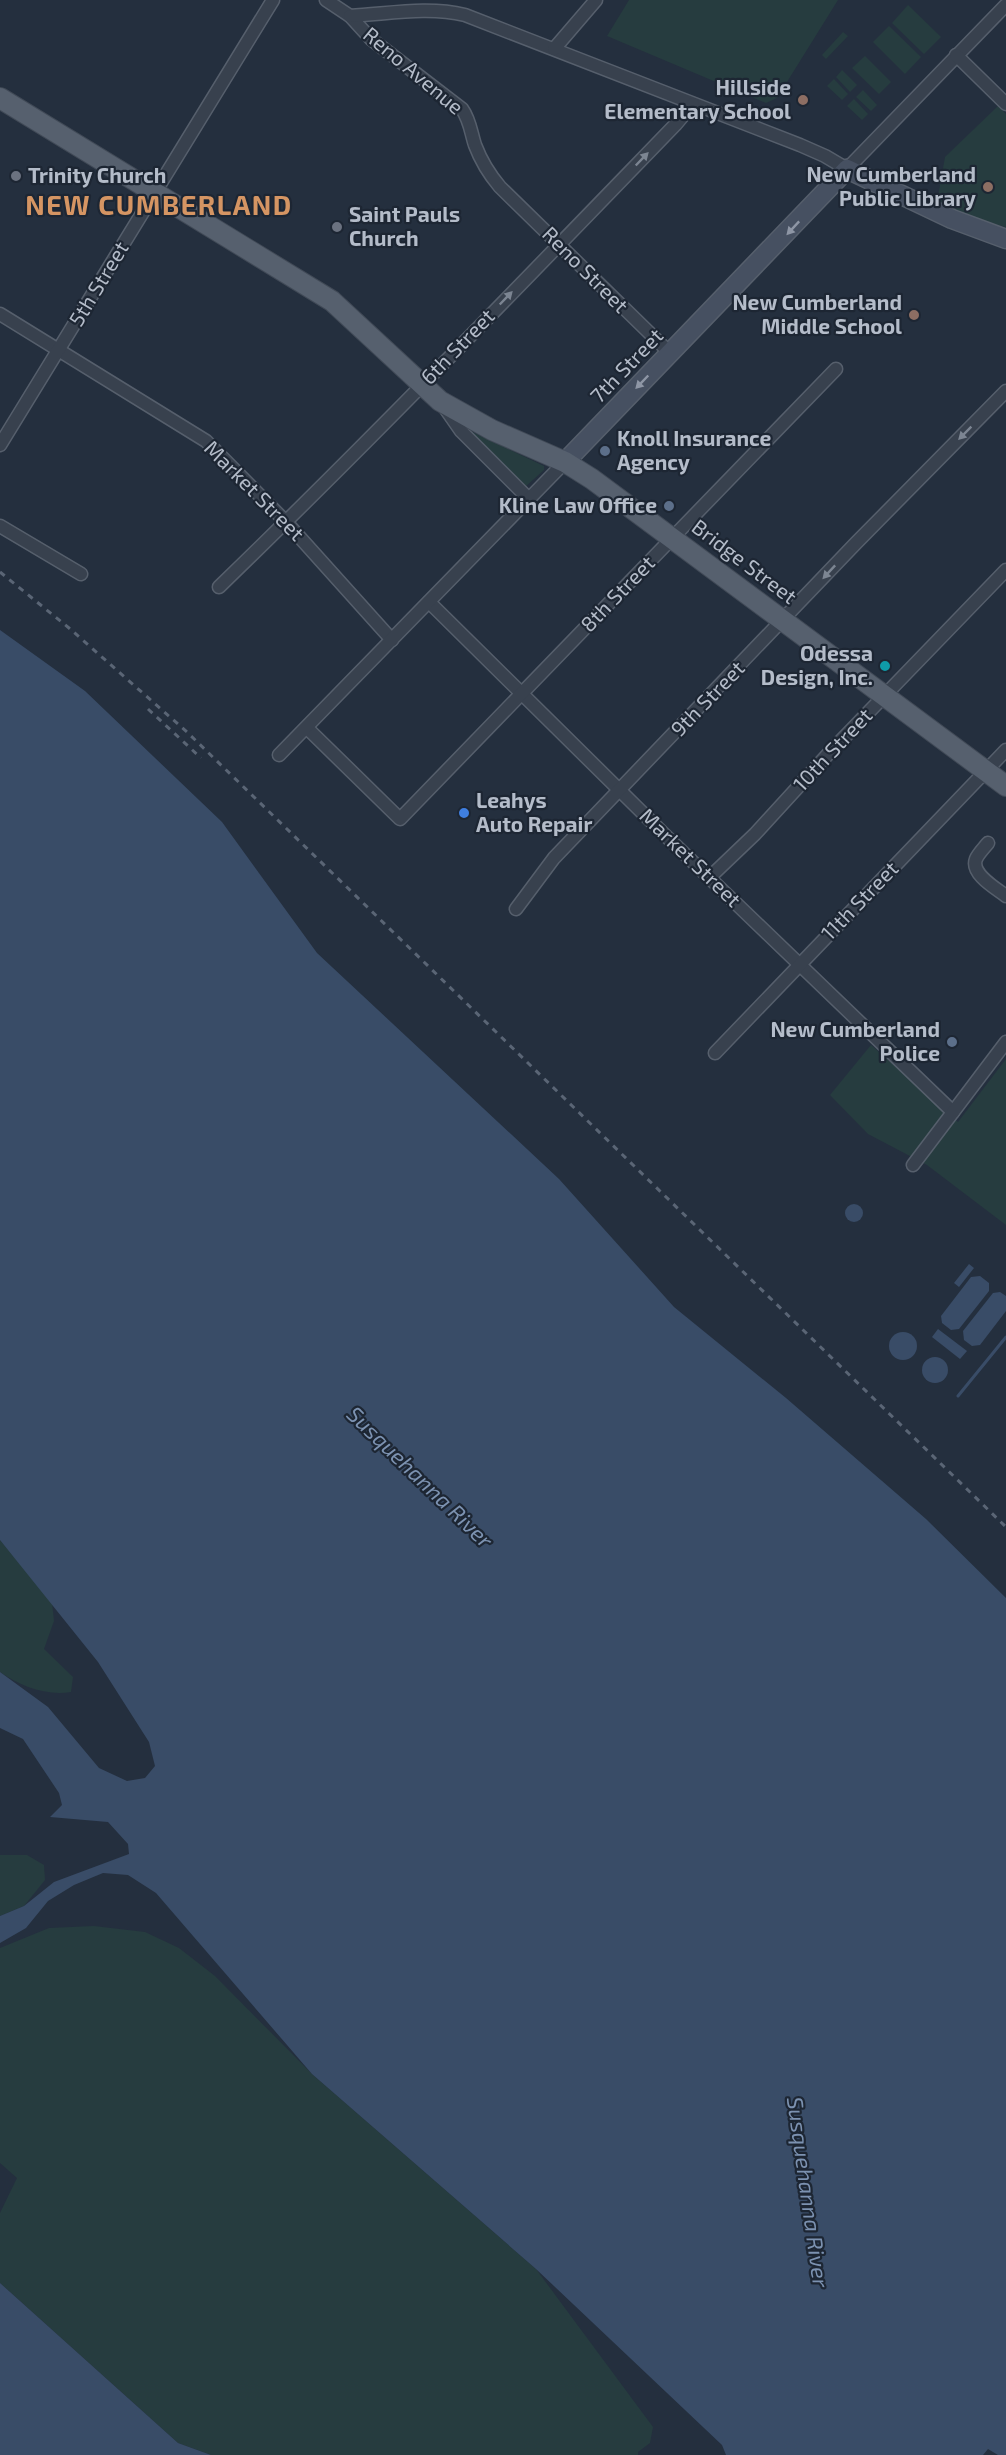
<svg xmlns="http://www.w3.org/2000/svg" width="1006" height="2455" viewBox="0 0 1006 2455" font-family="'Exo 2',sans-serif">
  <style>
    .green { fill: #263c3f }
    .water { fill: #394c67 }
    .lines { fill: none; stroke-linecap: round; stroke-linejoin: round }
    .stream { stroke: #394c67; stroke-width: 3 }
    .minor-casing { stroke: #565f6c; stroke-width: 15 }
    .secondary-casing { stroke: #565f6c; stroke-width: 21 }
    .primary-casing { stroke: #414a57; stroke-width: 22 }
    .minor { stroke: #38414e; stroke-width: 12 }
    .secondary { stroke: #465061; stroke-width: 18 }
    .primary { stroke: #56606e; stroke-width: 20 }
    .rail { stroke: #5a6575; stroke-width: 3; stroke-dasharray: 6 6; stroke-linecap: butt }
    .oneway { fill: #7c8592 }
    .oneway2 { fill: #8e96a5 }
    .education-dot { fill: #8d6e63; stroke: #1d2633; stroke-width: 2 }
    .worship-dot { fill: #6b7280; stroke: #1d2633; stroke-width: 2 }
    .service-dot { fill: #5c6f8a; stroke: #1d2633; stroke-width: 2 }
    .culture-dot { fill: #0f9aa8; stroke: #1d2633; stroke-width: 2 }
    .shop-dot { fill: #3f7fe0; stroke: #1d2633; stroke-width: 2 }
    .labels { text-anchor: middle; stroke-width: 4.5; stroke-linejoin: round; paint-order: stroke }
    .street-label { font-size: 21px; fill: #b4bcc9; stroke: #1d2633 }
    .poi-label { font-size: 21px; font-weight: bold; fill: #b4bcc9; stroke: #1d2633; text-anchor: end }
    .water-label { font-size: 22px; font-style: italic; fill: #7c92b1; stroke: #1d2633 }
    .district-label { font-size: 27px; font-weight: bold; letter-spacing: 1.5px; fill: #d59563; stroke: #1d2633 }
  </style>
  <rect width="100%" height="100%" fill="#242f3e"/>
  <g class="green">
    <path d="M629,0H838L777,98L766,103L607,36Z"/>
    <path d="M908,5L941,37L924,54L892,23Z"/>
    <path d="M889,26L921,57L905,74L873,42Z"/>
    <path d="M843,32L848,36L826,59L822,55Z"/>
    <path d="M865,56L891,82L879,94L852,68Z"/>
    <path d="M842,70L857,85L850,92L836,77Z"/>
    <path d="M834,79L848,94L842,100L827,86Z"/>
    <path d="M863,90L877,105L871,111L856,97Z"/>
    <path d="M854,99L868,114L862,120L847,106Z"/>
    <path d="M998,106L1006,114V227L987,222L937,202L945,157Z"/>
    <path d="M468,430L544,466V470L525,487Z"/>
    <path d="M871,1045L958,1122L1006,1059V1225L927,1165L868,1134L830,1095Z"/>
    <path d="M0,1540L52,1602L54,1621L44,1649L73,1677L71,1692C46,1696 20,1686 0,1672Z"/>
    <path d="M0,1855H27L44,1865L45,1880L24,1906L0,1916Z"/>
    <path d="M94,1926L145,1932L179,1948L215,1976L312,2074L536,2269L653,2427L650,2443L638,2452V2455H211L178,2443L0,2283V2213L17,2178L0,2163V1948L49,1928Z"/>
  </g>
  <g class="water">
    <path d="M0,630L85,691L222,822L317,953L559,1179L674,1307L786,1398L926,1519L1006,1598V2455H998L988,2449L983,2455H726L722,2445L536,2269L312,2074L156,1893L128,1875L103,1873L74,1885L48,1901L26,1928L0,1943V1916L24,1906L54,1882L129,1854L128,1844L108,1822L50,1817L62,1805L59,1793L23,1739L0,1728V1672L48,1707L99,1768L127,1781L145,1778L155,1766L149,1742L98,1662L0,1540Z"/>
    <circle cx="854" cy="1213" r="9"/>
    <path d="M969,1264L974,1268L959,1287L954,1283Z"/>
    <path d="M980,1276L989,1283V1291L959,1329L951,1330L942,1323L941,1316L971,1277Z"/>
    <path d="M1000,1292L1006,1296V1311L980,1345L972,1346L964,1340L963,1331L993,1293Z"/>
    <path d="M938,1329L967,1351L960,1359L932,1337Z"/>
    <circle cx="903" cy="1346" r="14"/>
    <circle cx="935" cy="1370" r="13"/>
    <path d="M0,2283L178,2443L211,2455H0Z"/>
  </g>
  <g class="lines">
    <path class="stream" d="M958,1396L1006,1337"/>
    <defs>
      <g id="minor">
        <path d="M326,0L350,16L371,39L462,109C470,120 471,133 475,145C481,161 489,174 500,187L670,353"/>
        <path d="M350,16C389,14 427,6 465,15L800,145L825,156L847,169L1006,5"/>
        <path d="M554,49L596,0"/>
        <path d="M956,55L1006,104"/>
        <path d="M0,314L206,441L286,522L392,640"/>
        <path d="M445,408L461,431L529,499"/>
        <path d="M0,445L273,0"/>
        <path d="M0,526L81,574"/>
        <path d="M219,587C375,436 526,279 676,124L693,104"/>
        <path d="M429,602L669,839L953,1112"/>
        <path d="M307,728L400,819L836,369"/>
        <path d="M279,755L565,462"/>
        <path d="M988,843C984,848 978,854 976,859C970,874 997,889 1006,896"/>
        <path d="M710,877L755,834L830,752L1006,570"/>
        <path d="M516,909L554,858L856,543L1006,391"/>
        <path d="M715,1053L1006,750"/>
        <path d="M913,1165L1006,1042"/>
      </g>
      <path id="secondary" d="M565,462L847,169L952,219L1006,239"/>
      <path id="primary" d="M0,98L332,301L440,401L492,430L565,462L592,479L1006,786"/>
    </defs>
    <use href="#minor" class="minor-casing"/>
    <use href="#secondary" class="secondary-casing"/>
    <use href="#primary" class="primary-casing"/>
    <use href="#minor" class="minor"/>
    <use href="#secondary" class="secondary"/>
    <use href="#primary" class="primary"/>
    <g class="rail">
      <path d="M0,572L69,628L187,732L1006,1527"/>
      <path d="M148,709L201,758"/>
    </g>
  </g>
  <defs><path id="oneway-solid" d="M-6-.8H1V-3.2L6.5 0L1 3.2V.8H-6Z" transform="scale(1.5)"/></defs>
  <g class="oneway">
    <use href="#oneway-solid" transform="translate(642 159) rotate(-46)"/>
    <use href="#oneway-solid" transform="translate(506 298) rotate(-46)"/>
    <use href="#oneway-solid" transform="translate(965 433) rotate(135)"/>
    <use href="#oneway-solid" transform="translate(829 572) rotate(133)"/>
  </g>
  <g class="oneway2">
    <use href="#oneway-solid" transform="translate(793 228) rotate(133)"/>
    <use href="#oneway-solid" transform="translate(642 382) rotate(134)"/>
  </g>
  <g class="education-dot">
    <circle cx="803" cy="100" r="6"/>
    <circle cx="988" cy="187" r="6"/>
    <circle cx="914" cy="315" r="6"/>
  </g>
  <g class="worship-dot">
    <circle cx="16" cy="176" r="6"/>
    <circle cx="337" cy="227" r="6"/>
  </g>
  <g class="service-dot">
    <circle cx="605" cy="451" r="6"/>
    <circle cx="669" cy="506" r="6"/>
    <circle cx="952" cy="1042" r="6"/>
  </g>
  <circle class="culture-dot" cx="885" cy="666" r="6"/>
  <circle class="shop-dot" cx="464" cy="813" r="6"/>
  <g class="labels">
    <g class="street-label">
      <text transform="translate(413 71) rotate(40)" y="7">Reno Avenue</text>
      <text transform="translate(585 270) rotate(45)" y="7">Reno Street</text>
      <text transform="translate(99 284) rotate(-59)" y="7">5th Street</text>
      <text transform="translate(458 347) rotate(-46)" y="7">6th Street</text>
      <text transform="translate(627 366) rotate(-46)" y="7">7th Street</text>
      <text transform="translate(254 491) rotate(45)" y="7">Market Street</text>
      <text transform="translate(744 562) rotate(37)" y="7">Bridge Street</text>
      <text transform="translate(618 594) rotate(-46)" y="7">8th Street</text>
      <text transform="translate(708 699) rotate(-46)" y="7">9th Street</text>
      <text transform="translate(833 750) rotate(-47)" y="7">10th Street</text>
      <text transform="translate(690 858) rotate(44)" y="7">Market Street</text>
      <text transform="translate(860 901) rotate(-46)" y="7">11th Street</text>
    </g>
    <g class="poi-label">
      <text x="791" y="95">Hillside<tspan x="791" dy="24">Elementary School</tspan></text>
      <text x="976" y="182">New Cumberland<tspan x="976" dy="24">Public Library</tspan></text>
      <text x="28" y="183" text-anchor="start">Trinity Church</text>
      <text x="349" y="222" text-anchor="start">Saint Pauls<tspan x="349" dy="24">Church</tspan></text>
      <text x="902" y="310">New Cumberland<tspan x="902" dy="24">Middle School</tspan></text>
      <text x="617" y="446" text-anchor="start">Knoll Insurance<tspan x="617" dy="24">Agency</tspan></text>
      <text x="657" y="513">Kline Law Office</text>
      <text x="873" y="661">Odessa<tspan x="873" dy="24">Design, Inc.</tspan></text>
      <text x="476" y="808" text-anchor="start">Leahys<tspan x="476" dy="24">Auto Repair</tspan></text>
      <text x="940" y="1037">New Cumberland<tspan x="940" dy="24">Police</tspan></text>
    </g>
    <g class="water-label">
      <text transform="translate(420 1477) rotate(44)" y="8">Susquehanna River</text>
      <text transform="translate(808 2192) rotate(82)" y="8">Susquehanna River</text>
    </g>
    <g class="district-label">
      <text x="159" y="215">NEW CUMBERLAND</text>
    </g>
  </g>
</svg>
